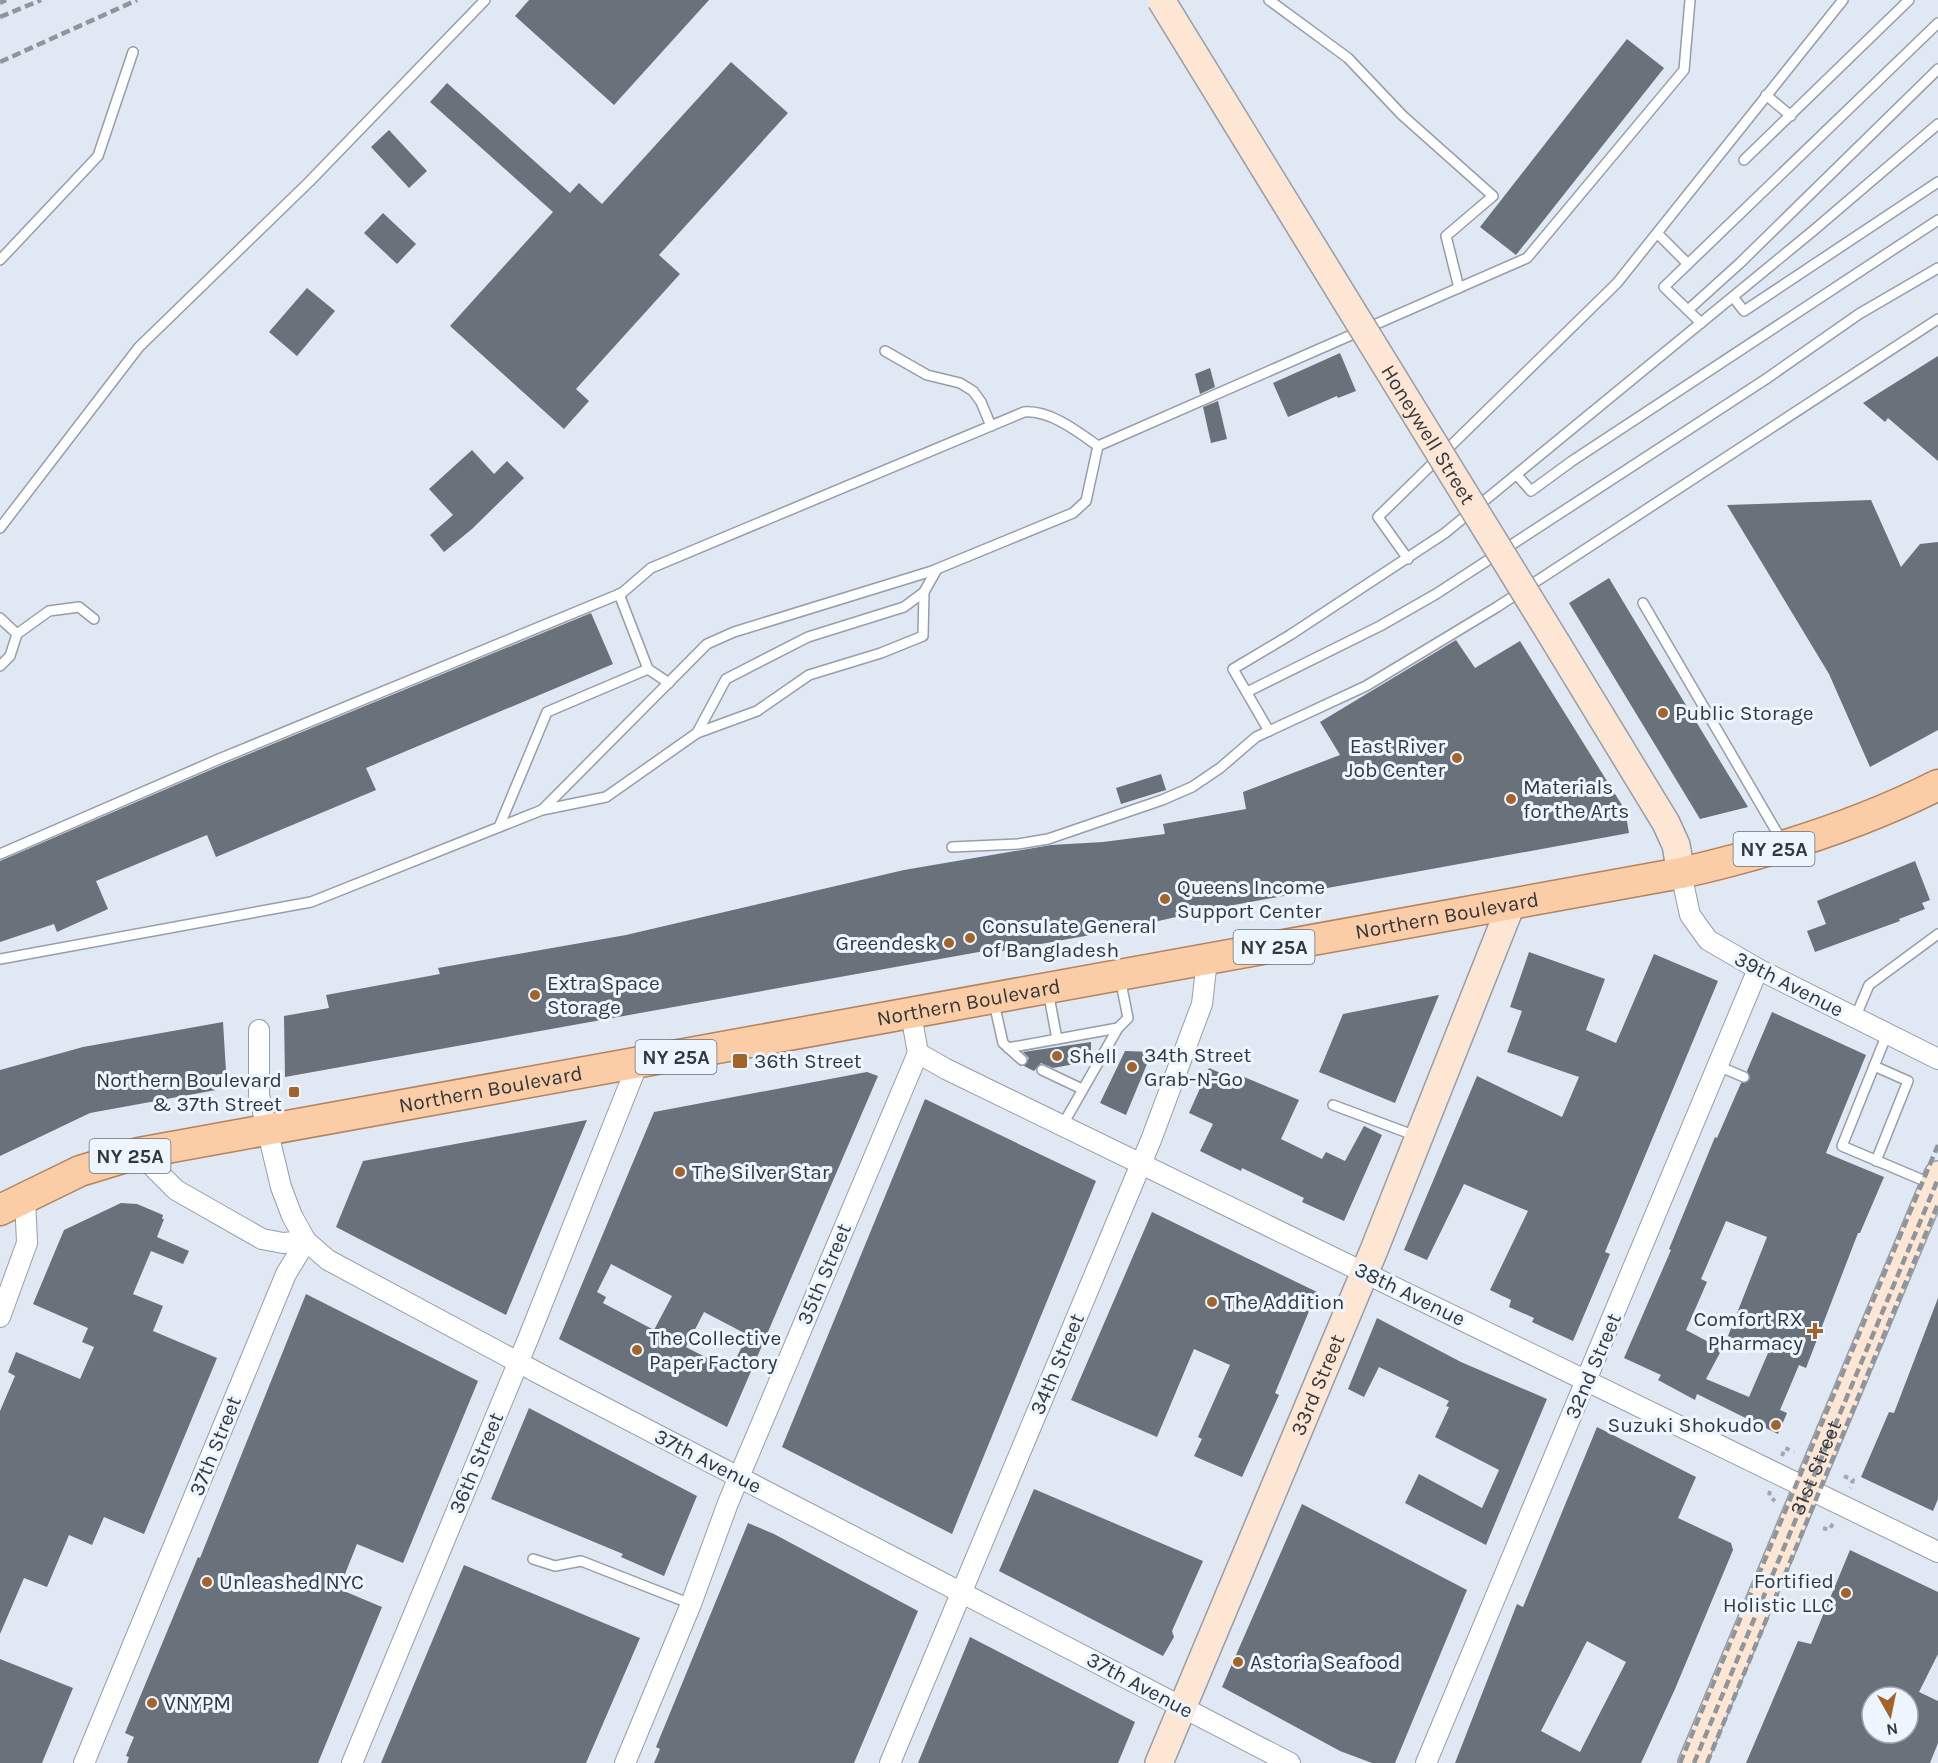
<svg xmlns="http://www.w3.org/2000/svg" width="1938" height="1763" viewBox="0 0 1938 1763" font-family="Karla,sans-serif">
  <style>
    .building { fill: #69717b; fill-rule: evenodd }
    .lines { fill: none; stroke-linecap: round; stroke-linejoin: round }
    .lane-casing { stroke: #959ea9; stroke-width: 12 }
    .street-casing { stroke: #959ea9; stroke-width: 22 }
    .secondary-casing { stroke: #959ea9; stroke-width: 30 }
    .primary-casing { stroke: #b3835c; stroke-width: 33 }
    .path { stroke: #a1a8b1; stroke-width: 4; stroke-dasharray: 4.5 4.5; stroke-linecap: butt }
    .lane { stroke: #fff; stroke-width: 9 }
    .street { stroke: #fff; stroke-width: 20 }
    .secondary { stroke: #fde6d3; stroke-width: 27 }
    .primary { stroke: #facda7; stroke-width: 30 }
    .rail { stroke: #8e959d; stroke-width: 4.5; stroke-dasharray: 9 4.5; stroke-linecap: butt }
    .secondary-bridge-casing { stroke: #959ea9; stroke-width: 30; stroke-linecap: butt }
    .secondary-bridge { stroke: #fde6d3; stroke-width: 27 }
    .poi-dot { fill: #a2642a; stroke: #edf5fe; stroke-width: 2 }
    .labels { text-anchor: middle; stroke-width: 6; stroke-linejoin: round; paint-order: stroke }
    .shield { fill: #edf5fe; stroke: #6c7177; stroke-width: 1.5 }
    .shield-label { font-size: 20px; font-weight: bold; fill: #34383d }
    .street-label { font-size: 21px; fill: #34383d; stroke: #edf5fe }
    .poi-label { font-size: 21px; fill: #34383d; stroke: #edf5fe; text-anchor: start }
  </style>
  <rect width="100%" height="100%" fill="#dfe8f3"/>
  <g class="building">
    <path d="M529,0H709L614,105L515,16Z"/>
    <path d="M1627,39L1664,68L1516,255L1480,227Z"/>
    <path d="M731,62L788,113L659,255L680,274L576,389L589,401L564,429L450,326L553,212L430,102L447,83L570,193L579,183L602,204Z"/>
    <path d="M389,130L427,171L409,188L371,147Z"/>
    <path d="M383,213L416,244L397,264L364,233Z"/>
    <path d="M307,288L335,311L297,356L269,332Z"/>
    <path d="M1340,353L1356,391L1338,398L1337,396L1288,417L1273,383Z"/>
    <path d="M1938,356V461L1888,418L1885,422L1863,403Z"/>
    <path d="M1210,368L1215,387L1200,394L1195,374Z"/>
    <path d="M1218,401L1227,439L1211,443L1203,407Z"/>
    <path d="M472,450L494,474L507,461L524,478L472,529L444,552L430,535L453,515L429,489Z"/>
    <path d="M1871,500L1901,567L1920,544L1938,542V730L1870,767L1829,674L1727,505Z"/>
    <path d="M1609,578L1633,618L1748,807L1700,819L1569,603Z"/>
    <path d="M591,613L613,664L366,768L376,790L216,857L207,835L96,881L108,909L57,932L54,924L0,942V861L222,765Z"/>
    <path d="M1456,640L1475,668L1520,641L1625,810L1629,833L1212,909L1118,930L1002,951L1001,948L285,1077L284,1016L329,1008L326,995L440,974L438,968L626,935L904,870L1051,845L1103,842L1165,834L1163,824L1246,809L1243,792L1340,755L1320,722Z"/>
    <path d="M1161,774L1166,790L1121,804L1116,788Z"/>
    <path d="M1915,861L1930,900L1922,903L1925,909L1899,919L1900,921L1815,952L1807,931L1826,924L1817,901Z"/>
    <path d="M1529,952L1605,979L1586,1030L1616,1043L1654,954L1718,981L1605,1252L1610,1254L1573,1341L1532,1322L1534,1318L1509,1307L1511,1300L1490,1290L1528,1211L1464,1184L1427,1260L1404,1250L1477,1076L1562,1117L1579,1077L1507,1052L1522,1011L1510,1007Z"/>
    <path d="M1439,995L1395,1103L1319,1072L1343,1014Z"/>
    <path d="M1772,1012L1866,1055L1826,1153L1884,1177L1860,1233H1858L1806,1368L1799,1365L1780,1410L1787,1413L1778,1434L1697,1394L1695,1400L1658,1380L1661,1375L1624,1358L1671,1250L1669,1249L1715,1137L1717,1138L1741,1083L1750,1079L1747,1071ZM1726,1221L1767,1237L1728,1336L1768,1353L1749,1397L1706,1379L1722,1349L1686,1330L1707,1282L1701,1279Z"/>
    <path d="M223,1022L227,1088L90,1113L0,1156V1070L83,1047Z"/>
    <path d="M1091,1042V1061L1053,1068L1041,1063L1034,1071L1024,1066L1029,1058L1023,1052Z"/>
    <path d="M1125,1051L1152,1052L1126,1115L1100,1103Z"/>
    <path d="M1209,1068L1234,1079L1237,1074L1299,1100L1281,1139L1322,1159L1326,1152L1345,1161L1364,1126L1382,1135L1344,1221L1302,1202L1304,1198L1242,1168L1241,1171L1200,1151L1213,1124L1189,1113Z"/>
    <path d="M867,1072L878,1076L727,1427L559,1339L654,1112ZM611,1264L672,1296L654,1330L603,1303L606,1297L597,1292ZM704,1312L748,1335L730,1370L686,1347Z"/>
    <path d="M925,1099L1096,1181L952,1534L782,1447Z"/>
    <path d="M587,1120L506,1315L336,1227L363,1161Z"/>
    <path d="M121,1203L137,1204L163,1215L162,1219H164L157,1237L189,1251L183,1264L151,1251L133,1294L163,1306L153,1331L217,1358L144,1534L104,1517L92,1545L69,1535L47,1587L24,1578L0,1634V1411L15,1376L8,1372L16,1352L80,1379L94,1347L82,1342L88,1328L33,1304L64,1230Z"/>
    <path d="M1152,1212L1317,1292L1275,1393L1279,1395L1242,1477L1194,1456L1202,1439L1198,1437L1230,1365L1194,1349L1157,1437L1071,1400Z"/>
    <path d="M306,1294L478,1381L403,1563L357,1544L339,1589L382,1607L318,1763H127L129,1757L126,1756L134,1737L125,1733L198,1557L200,1558Z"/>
    <path d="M1938,1298V1499L1933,1511L1861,1477L1889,1412L1894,1413Z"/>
    <path d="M1377,1318L1461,1362L1547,1399L1486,1545L1405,1503L1419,1474L1482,1508L1499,1470L1435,1437L1449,1407L1446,1406L1449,1401L1379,1367L1364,1397L1348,1389Z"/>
    <path d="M529,1408L697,1496L664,1576L621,1557L623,1554L491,1499Z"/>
    <path d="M1597,1427L1696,1477L1678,1518L1731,1543L1733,1550L1675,1689L1641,1763H1455L1517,1604L1523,1607ZM1587,1641L1626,1662L1580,1752L1541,1731Z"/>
    <path d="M1034,1489L1203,1561L1172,1631L1174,1637L1163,1656L999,1571Z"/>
    <path d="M1302,1504L1467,1590L1395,1763H1372L1340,1751L1222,1687Z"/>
    <path d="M748,1523L774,1534L918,1611L854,1763H654L660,1749L656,1747Z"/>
    <path d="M1850,1550L1938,1592V1654L1919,1692L1938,1701V1743L1930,1763H1746L1798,1641L1811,1644ZM1872,1697H1908V1733H1872Z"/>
    <path d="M464,1565L640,1638L586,1763H381Z"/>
    <path d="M970,1637L1135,1722L1118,1763H918Z"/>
    <path d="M0,1659L73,1688L42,1763H0Z"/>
  </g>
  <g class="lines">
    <defs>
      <g id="lane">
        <path d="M1269,0L1348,58L1402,115L1493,196L1446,236L1459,288"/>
        <path d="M1766,95L1791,116"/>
        <path d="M1744,160L1909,0"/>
        <path d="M1658,234L1688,264"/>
        <path d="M0,260L98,156L133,52"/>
        <path d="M1733,297L1744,311L1938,182"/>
        <path d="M1688,310L1740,263L1938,69"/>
        <path d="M1701,323L1664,287L1938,23"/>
        <path d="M885,351L927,375L960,383L973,391L981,402L991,426"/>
        <path d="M1098,446L1527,258L1684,70L1690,0"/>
        <path d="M1517,475L1531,491L1572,461L1938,220"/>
        <path d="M0,528L139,347L309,182L485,0"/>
        <path d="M1408,559L1378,517L1617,283L1843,0"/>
        <path d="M619,594L648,669L669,683"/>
        <path d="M1643,603L1782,841"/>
        <path d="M0,618L17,634L10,656L0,666"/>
        <path d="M17,634L49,611L79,607L94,619"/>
        <path d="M1247,692L1380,626L1436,594L1766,379L1859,314L1938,268"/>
        <path d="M1269,731L1233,669L1290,635L1445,533L1814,230L1938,124"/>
        <path d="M697,733L726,679L808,637L904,607L924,592"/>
        <path d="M543,809L707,644L734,632L932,571L1073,513L1086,501L1098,446"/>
        <path d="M499,827L547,712L648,669"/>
        <path d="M952,847L1018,844L1048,839L1162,800L1192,787L1220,768L1256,737L1366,686L1497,607L1938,319"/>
        <path d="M0,854L219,759L622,593L651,568L1024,412C1050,410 1077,431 1098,446"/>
        <path d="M0,959L311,902L542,810L606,797L697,733L757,711L809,675L881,653L923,636L924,592L937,569"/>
        <path d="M1048,991L1057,1039"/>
        <path d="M994,1003L1003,1043L1022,1060"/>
        <path d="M1855,1018L1869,985L1938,934"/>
        <path d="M1887,1034L1842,1146L1932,1184"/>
        <path d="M1008,1048L1118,1028"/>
        <path d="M1718,1066L1744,1077"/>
        <path d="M1874,1066L1908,1081L1876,1161"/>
        <path d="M1042,1070L1082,1089"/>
        <path d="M1333,1105L1416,1136"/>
        <path d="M1062,1126L1118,1028L1128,1018L1120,978"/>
        <path d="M533,1559L555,1566L581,1561L691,1604"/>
      </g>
      <g id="street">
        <path d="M1681,873L1690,915L1708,940L1758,969L1938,1059"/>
        <path d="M911,1014L918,1053L946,1069L1938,1552"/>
        <path d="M259,1030V1095L281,1187L292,1216L306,1241L328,1260L540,1374L1290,1763"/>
        <path d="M139,1153L176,1190L262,1239L283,1243L306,1241"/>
        <path d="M0,1317L27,1243L25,1197"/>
        <path d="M84,1763L286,1274L306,1241"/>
        <path d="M352,1763L528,1339L638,1063"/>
        <path d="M625,1763L691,1604L728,1503L918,1053"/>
        <path d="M890,1763L1151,1140L1202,1004L1207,960"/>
        <path d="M1426,1763L1758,969"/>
      </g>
      <g id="secondary">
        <path d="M1557,644L1666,823L1676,845L1681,873"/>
        <path id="s1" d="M1159,1763L1374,1250L1511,905"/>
        <path id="s2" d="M1692,1763L1938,1175"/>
      </g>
      <g id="primary">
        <path id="s3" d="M0,1210L80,1171L139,1153L1681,873C1769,853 1857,826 1938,785"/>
      </g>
    </defs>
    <use href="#lane" class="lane-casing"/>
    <use href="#street" class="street-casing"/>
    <use href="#secondary" class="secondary-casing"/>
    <use href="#primary" class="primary-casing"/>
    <g class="path">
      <path d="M1782,1456L1785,1448L1794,1452"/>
      <path d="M1844,1476L1853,1480L1850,1488"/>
      <path d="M1770,1491L1769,1496L1775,1501"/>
      <path d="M1823,1528L1829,1530L1834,1522"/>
    </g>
    <use href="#lane" class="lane"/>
    <use href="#street" class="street"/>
    <use href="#secondary" class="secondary"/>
    <use href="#primary" class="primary"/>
    <g class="rail">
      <path d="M0,3L6,0"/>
      <path d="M0,17L41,0"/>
      <path d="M0,62L137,0"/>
      <path d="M1680,1763L1938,1145"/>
      <path d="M1694,1763L1938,1179"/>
      <path d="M1707,1763L1938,1204"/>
    </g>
    <defs>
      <g id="secondary-bridge">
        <path id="s4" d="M1161,0L1557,644"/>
      </g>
    </defs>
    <use href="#secondary-bridge" class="secondary-bridge-casing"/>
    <use href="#secondary-bridge" class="secondary-bridge"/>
  </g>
  <g class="poi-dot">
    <circle cx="1663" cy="713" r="6"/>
    <circle cx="1457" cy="758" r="6"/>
    <circle cx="1511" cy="799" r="6"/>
    <circle cx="1165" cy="899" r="6"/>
    <circle cx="970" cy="938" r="6"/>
    <circle cx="949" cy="943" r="6"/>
    <circle cx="535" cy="995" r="6"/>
    <circle cx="1057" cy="1056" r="6"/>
    <rect x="732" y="1053" width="16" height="16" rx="3"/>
    <circle cx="1132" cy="1067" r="6"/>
    <rect x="288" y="1086" width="12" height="12" rx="3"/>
    <circle cx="680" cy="1172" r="6"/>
    <circle cx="1212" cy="1302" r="6"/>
    <path d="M1812 1322h6v6h6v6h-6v6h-6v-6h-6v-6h6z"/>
    <circle cx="637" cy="1350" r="6"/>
    <circle cx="1776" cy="1425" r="6"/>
    <circle cx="207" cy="1582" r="6"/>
    <circle cx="1846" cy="1593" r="6"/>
    <circle cx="1238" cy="1662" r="6"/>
    <circle cx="152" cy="1703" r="6"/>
  </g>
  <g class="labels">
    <g class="shield">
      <rect x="1733.5" y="832" width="81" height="34" rx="4.5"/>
      <rect x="1233.5" y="930" width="81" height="34" rx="4.5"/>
      <rect x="635.5" y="1040" width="81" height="34" rx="4.5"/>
      <rect x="89.5" y="1139" width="81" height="34" rx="4.5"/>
    </g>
    <g class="shield-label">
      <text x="1774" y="856">NY 25A</text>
      <text x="1274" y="954">NY 25A</text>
      <text x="676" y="1064">NY 25A</text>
      <text x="130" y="1163">NY 25A</text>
    </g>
    <g class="street-label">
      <text dy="7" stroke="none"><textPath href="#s4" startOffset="510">Honeywell Street</textPath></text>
      <text dy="7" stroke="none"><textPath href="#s3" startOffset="1480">Northern Boulevard</textPath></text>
      <text transform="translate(1789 984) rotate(27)" y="7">39th Avenue</text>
      <text dy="7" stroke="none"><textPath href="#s3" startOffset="994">Northern Boulevard</textPath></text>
      <text dy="7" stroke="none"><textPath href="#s3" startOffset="508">Northern Boulevard</textPath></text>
      <text transform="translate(824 1274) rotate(-67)" y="7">35th Street</text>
      <text transform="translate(1410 1294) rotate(26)" y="7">38th Avenue</text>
      <text transform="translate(1057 1364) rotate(-67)" y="7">34th Street</text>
      <text transform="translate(1593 1366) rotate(-67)" y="7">32nd Street</text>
      <text dy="7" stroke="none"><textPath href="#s1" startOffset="410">33rd Street</textPath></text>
      <text transform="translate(215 1446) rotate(-68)" y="7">37th Street</text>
      <text transform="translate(708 1461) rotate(27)" y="7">37th Avenue</text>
      <text transform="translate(476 1463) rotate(-67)" y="7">36th Street</text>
      <text dy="7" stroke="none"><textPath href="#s2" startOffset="320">31st Street</textPath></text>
      <text transform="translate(1140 1685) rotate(28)" y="7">37th Avenue</text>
    </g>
    <g class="poi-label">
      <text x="1675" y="720">Public Storage</text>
      <text x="1445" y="753" text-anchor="end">East River<tspan x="1445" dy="24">Job Center</tspan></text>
      <text x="1523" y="794">Materials<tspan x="1523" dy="24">for the Arts</tspan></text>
      <text x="1177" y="894">Queens Income<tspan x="1177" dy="24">Support Center</tspan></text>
      <text x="982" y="933">Consulate General<tspan x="982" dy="24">of Bangladesh</tspan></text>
      <text x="937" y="950" text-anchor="end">Greendesk</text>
      <text x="547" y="990">Extra Space<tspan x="547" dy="24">Storage</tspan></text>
      <text x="1144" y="1062">34th Street<tspan x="1144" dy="24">Grab-N-Go</tspan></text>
      <text x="1069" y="1063">Shell</text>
      <text x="754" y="1068">36th Street</text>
      <text x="282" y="1087" text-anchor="end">Northern Boulevard<tspan x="282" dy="24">&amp; 37th Street</tspan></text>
      <text x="692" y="1179">The Silver Star</text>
      <text x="1224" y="1309">The Addition</text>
      <text x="1803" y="1326" text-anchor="end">Comfort RX<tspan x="1803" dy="24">Pharmacy</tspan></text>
      <text x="649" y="1345">The Collective<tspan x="649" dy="24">Paper Factory</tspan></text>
      <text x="1764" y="1432" text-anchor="end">Suzuki Shokudo</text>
      <text x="1834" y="1588" text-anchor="end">Fortified<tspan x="1834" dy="24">Holistic LLC</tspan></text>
      <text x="219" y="1589">Unleashed NYC</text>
      <text x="1250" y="1669">Astoria Seafood</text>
      <text x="164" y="1710">VNYPM</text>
    </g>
  </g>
  <g transform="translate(1890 1715) rotate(171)"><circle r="28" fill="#edf5fe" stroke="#a3a9b1" stroke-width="1.5"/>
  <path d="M0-4.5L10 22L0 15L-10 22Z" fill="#a2642a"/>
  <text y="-9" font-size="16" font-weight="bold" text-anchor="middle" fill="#34383d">N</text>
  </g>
</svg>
